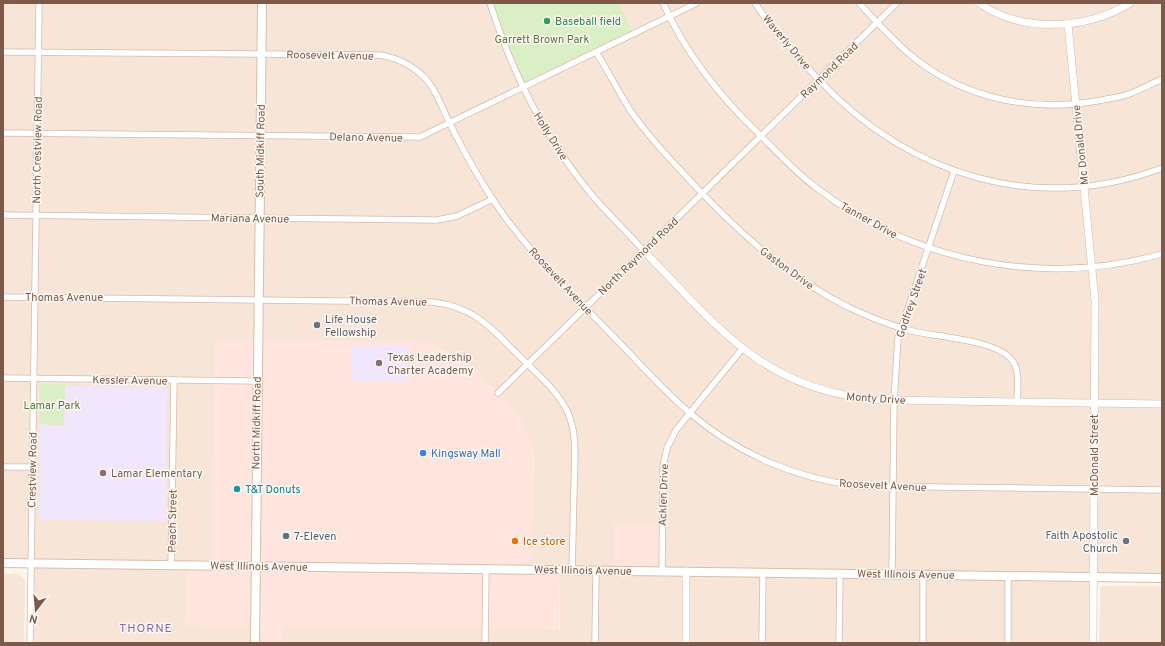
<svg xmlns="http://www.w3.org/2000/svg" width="1165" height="646" viewBox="0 0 1165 646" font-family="Overpass,sans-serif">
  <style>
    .residential { fill: #f7e6d8 }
    .commercial { fill: #ffe5de }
    .education { fill: #f2e6fc }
    .green { fill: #daefc6 }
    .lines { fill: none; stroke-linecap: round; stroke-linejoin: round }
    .minor-casing { stroke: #d4bbad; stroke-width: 7 }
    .tertiary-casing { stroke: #d4bbad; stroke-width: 8 }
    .secondary-casing { stroke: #d9bdad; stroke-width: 10 }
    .minor { stroke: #fff; stroke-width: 5.5 }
    .tertiary { stroke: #fff; stroke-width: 7 }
    .secondary { stroke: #fff; stroke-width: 8 }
    .leisure-dot { fill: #2e9e5b; stroke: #fff9f3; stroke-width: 1.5 }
    .worship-dot { fill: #6b7280; stroke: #fff9f3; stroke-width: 1.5 }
    .education-dot { fill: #8d6e63; stroke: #fff9f3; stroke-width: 1.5 }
    .shop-dot { fill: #3f7fe0; stroke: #fff9f3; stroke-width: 1.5 }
    .culture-dot { fill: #0f9aa8; stroke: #fff9f3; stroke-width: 1.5 }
    .service-dot { fill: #5c6f8a; stroke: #fff9f3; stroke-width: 1.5 }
    .food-dot { fill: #e8710a; stroke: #fff9f3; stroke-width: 1.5 }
    .labels { text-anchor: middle; stroke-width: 3; stroke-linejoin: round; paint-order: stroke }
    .leisure-label { font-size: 11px; fill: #27864d; stroke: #fff9f3; text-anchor: start }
    .park-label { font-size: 11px; fill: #51783a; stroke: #fff9f3 }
    .street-label { font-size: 11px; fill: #7e5849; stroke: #fff9f3 }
    .worship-label { font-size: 11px; fill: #5b616d; stroke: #fff9f3; text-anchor: start }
    .education-label { font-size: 11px; fill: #785e54; stroke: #fff9f3; text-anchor: start }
    .shop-label { font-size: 11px; fill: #366cbe; stroke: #fff9f3; text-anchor: start }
    .culture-label { font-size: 11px; fill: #0d838f; stroke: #fff9f3; text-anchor: start }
    .service-label { font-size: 11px; fill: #4e5e75; stroke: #fff9f3; text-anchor: start }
    .food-label { font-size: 11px; fill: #c56008; stroke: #fff9f3; text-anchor: start }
    .neighbourhood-label { font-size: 12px; letter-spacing: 1px; fill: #8865a0; stroke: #fff9f3 }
  </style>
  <rect width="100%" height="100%" fill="#fff5ea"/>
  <g class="residential">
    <path d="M3,3H1162V578L1092,577L1091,643H282V627L560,629V568H531L534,452L254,627L253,643H29L30,564L3,563Z"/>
    <path d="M3,574H18L25,580L24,643H3Z"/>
    <path d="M1102,586H1162V643H1099L1100,589Z"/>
  </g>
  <g class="commercial">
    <path d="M256,340L427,342L464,359L520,415L534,448L531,567L560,568L559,630L283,627L282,643H253V627L185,626L186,565L211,564L215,341Z"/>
    <path d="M614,523H663L662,570L614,569Z"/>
  </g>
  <g class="education">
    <rect x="352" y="345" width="55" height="37"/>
    <path d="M65,386L167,387L166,521L39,520L40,424L64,426Z"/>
  </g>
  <g class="green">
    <path d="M491,3H619L633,33L523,88Z"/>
    <path d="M41,384H65L64,426L39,423V388Z"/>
  </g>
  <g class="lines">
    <defs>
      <g id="minor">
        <path d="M490,3C512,73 545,138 592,195C608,214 626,231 643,250"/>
        <path d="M663,3C686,54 720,97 760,135C779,154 796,173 818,189C916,263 1044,287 1162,254"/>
        <path d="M755,3C774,32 796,55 819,80C910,176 1036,215 1162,168"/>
        <path d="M859,3C876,21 893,41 913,57C966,100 1036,113 1102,100C1111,98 1121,97 1129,94C1140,90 1151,84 1162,79"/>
        <path d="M3,52L380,55C397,58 411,64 424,77C436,89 443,110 451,126C466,156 483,186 502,213C534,257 572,294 610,333C637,360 662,390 691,414C738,454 797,479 859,486L1162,490"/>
        <path d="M596,52C608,71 618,91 630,110C650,139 674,163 697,188C744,237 787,276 848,307C867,316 887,324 908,330C933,337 994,339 1011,359C1021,370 1017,389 1017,403"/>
        <path d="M3,133L420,137L697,3"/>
        <path d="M3,215L437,220L457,216L493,199"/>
        <path d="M3,297L433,302C471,307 487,323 512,349C530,367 553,386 565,407C579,431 574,463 574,490C573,517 573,543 572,570"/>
        <path d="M3,378L257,381"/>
        <path d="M498,393L897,3"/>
        <path d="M3,467H32"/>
        <path d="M171,565L174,380"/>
        <path d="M662,571L663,466L667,448L676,430L742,349"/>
        <path d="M892,574L894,401L898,338L954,171"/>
        <path d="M30,643L39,3"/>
        <path d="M485,643L486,568"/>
        <path d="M595,643L596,570"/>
        <path d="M762,643L763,572"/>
        <path d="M839,643L840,573"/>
        <path d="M923,643V575"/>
        <path d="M1008,643V576"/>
      </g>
      <g id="tertiary">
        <path d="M979,3C1021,33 1087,30 1130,3"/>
        <path d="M1068,24L1095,301L1093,643"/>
        <path d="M643,250C719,328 764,392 882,400L1162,404"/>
        <path d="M686,643V571"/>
      </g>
      <g id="secondary">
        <path d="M3,563L1162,578"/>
        <path d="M255,643L262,3"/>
      </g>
    </defs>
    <use href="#minor" class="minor-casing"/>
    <use href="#tertiary" class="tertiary-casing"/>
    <use href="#secondary" class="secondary-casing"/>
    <use href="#minor" class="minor"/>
    <use href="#tertiary" class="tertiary"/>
    <use href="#secondary" class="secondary"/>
  </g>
  <circle class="leisure-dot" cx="547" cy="21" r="4"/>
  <g class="worship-dot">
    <circle cx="317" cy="325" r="4"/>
    <circle cx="1126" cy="541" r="4"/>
  </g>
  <g class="education-dot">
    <circle cx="379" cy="363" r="4"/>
    <circle cx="103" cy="473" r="4"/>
  </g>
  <circle class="shop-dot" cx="423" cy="453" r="4"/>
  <circle class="culture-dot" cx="237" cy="489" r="4"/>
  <circle class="service-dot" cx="286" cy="536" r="4"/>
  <circle class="food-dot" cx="515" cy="541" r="4"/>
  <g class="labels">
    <g class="leisure-label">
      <text x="555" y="25">Baseball field</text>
    </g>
    <g class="park-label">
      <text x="542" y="43">Garrett Brown Park</text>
      <text x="52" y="409">Lamar Park</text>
    </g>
    <g class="street-label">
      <text transform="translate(787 42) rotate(50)" y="4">Waverly Drive</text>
      <text transform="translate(330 55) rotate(1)" y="4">Roosevelt Avenue</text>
      <text transform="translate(829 70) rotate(-44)" y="4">Raymond Road</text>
      <text transform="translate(551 136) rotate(58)" y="4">Holly Drive</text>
      <text transform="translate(366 137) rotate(1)" y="4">Delano Avenue</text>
      <text transform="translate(1080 145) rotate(-96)" y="4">Mc Donald Drive</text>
      <text transform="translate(37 150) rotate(-89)" y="4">North Crestview Road</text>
      <text transform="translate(260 151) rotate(-89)" y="4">South Midkiff Road</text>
      <text transform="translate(250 218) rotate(1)" y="4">Mariana Avenue</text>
      <text transform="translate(869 220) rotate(29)" y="4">Tanner Drive</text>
      <text transform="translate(638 256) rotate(-44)" y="4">North Raymond Road</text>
      <text transform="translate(787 268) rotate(36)" y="4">Gaston Drive</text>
      <text transform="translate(561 281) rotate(47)" y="4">Roosevelt Avenue</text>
      <text x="64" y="301">Thomas Avenue</text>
      <text transform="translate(388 301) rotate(1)" y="4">Thomas Avenue</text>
      <text transform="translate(911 303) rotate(-71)" y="4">Godfrey Street</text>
      <text transform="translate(130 380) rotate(1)" y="4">Kessler Avenue</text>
      <text transform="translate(876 398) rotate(4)" y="4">Monty Drive</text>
      <text transform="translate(256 423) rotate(-89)" y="4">North Midkiff Road</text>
      <text transform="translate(1094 455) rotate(-90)" y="4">McDonald Street</text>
      <text transform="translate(32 470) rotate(-89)" y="4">Crestview Road</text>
      <text transform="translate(883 485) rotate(3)" y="4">Roosevelt Avenue</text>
      <text transform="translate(663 495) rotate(-88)" y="4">Acklen Drive</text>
      <text transform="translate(172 521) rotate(-89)" y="4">Peach Street</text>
      <text transform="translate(259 566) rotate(1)" y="4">West Illinois Avenue</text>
      <text transform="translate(583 570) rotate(1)" y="4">West Illinois Avenue</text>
      <text transform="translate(906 574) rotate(1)" y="4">West Illinois Avenue</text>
    </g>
    <g class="worship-label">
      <text x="325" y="323">Life House<tspan x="325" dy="13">Fellowship</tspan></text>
      <text x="1118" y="539" text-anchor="end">Faith Apostolic<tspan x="1118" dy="13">Church</tspan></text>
    </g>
    <g class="education-label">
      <text x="387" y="361">Texas Leadership<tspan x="387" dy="13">Charter Academy</tspan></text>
      <text x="111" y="477">Lamar Elementary</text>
    </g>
    <g class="shop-label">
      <text x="431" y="457">Kingsway Mall</text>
    </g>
    <g class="culture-label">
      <text x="245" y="493">T&amp;T Donuts</text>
    </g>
    <g class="service-label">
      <text x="294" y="540">7-Eleven</text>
    </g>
    <g class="food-label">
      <text x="523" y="545">Ice store</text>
    </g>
    <g class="neighbourhood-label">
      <text x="146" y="632">THORNE</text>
    </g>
  </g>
  <rect width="1165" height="646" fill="none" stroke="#7e5849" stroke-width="8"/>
  <g transform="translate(36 610) rotate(196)" stroke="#fff9f3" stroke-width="3" paint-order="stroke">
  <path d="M0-3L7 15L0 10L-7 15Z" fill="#7e5849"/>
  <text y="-6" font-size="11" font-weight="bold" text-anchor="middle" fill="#7e5849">N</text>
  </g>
</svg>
